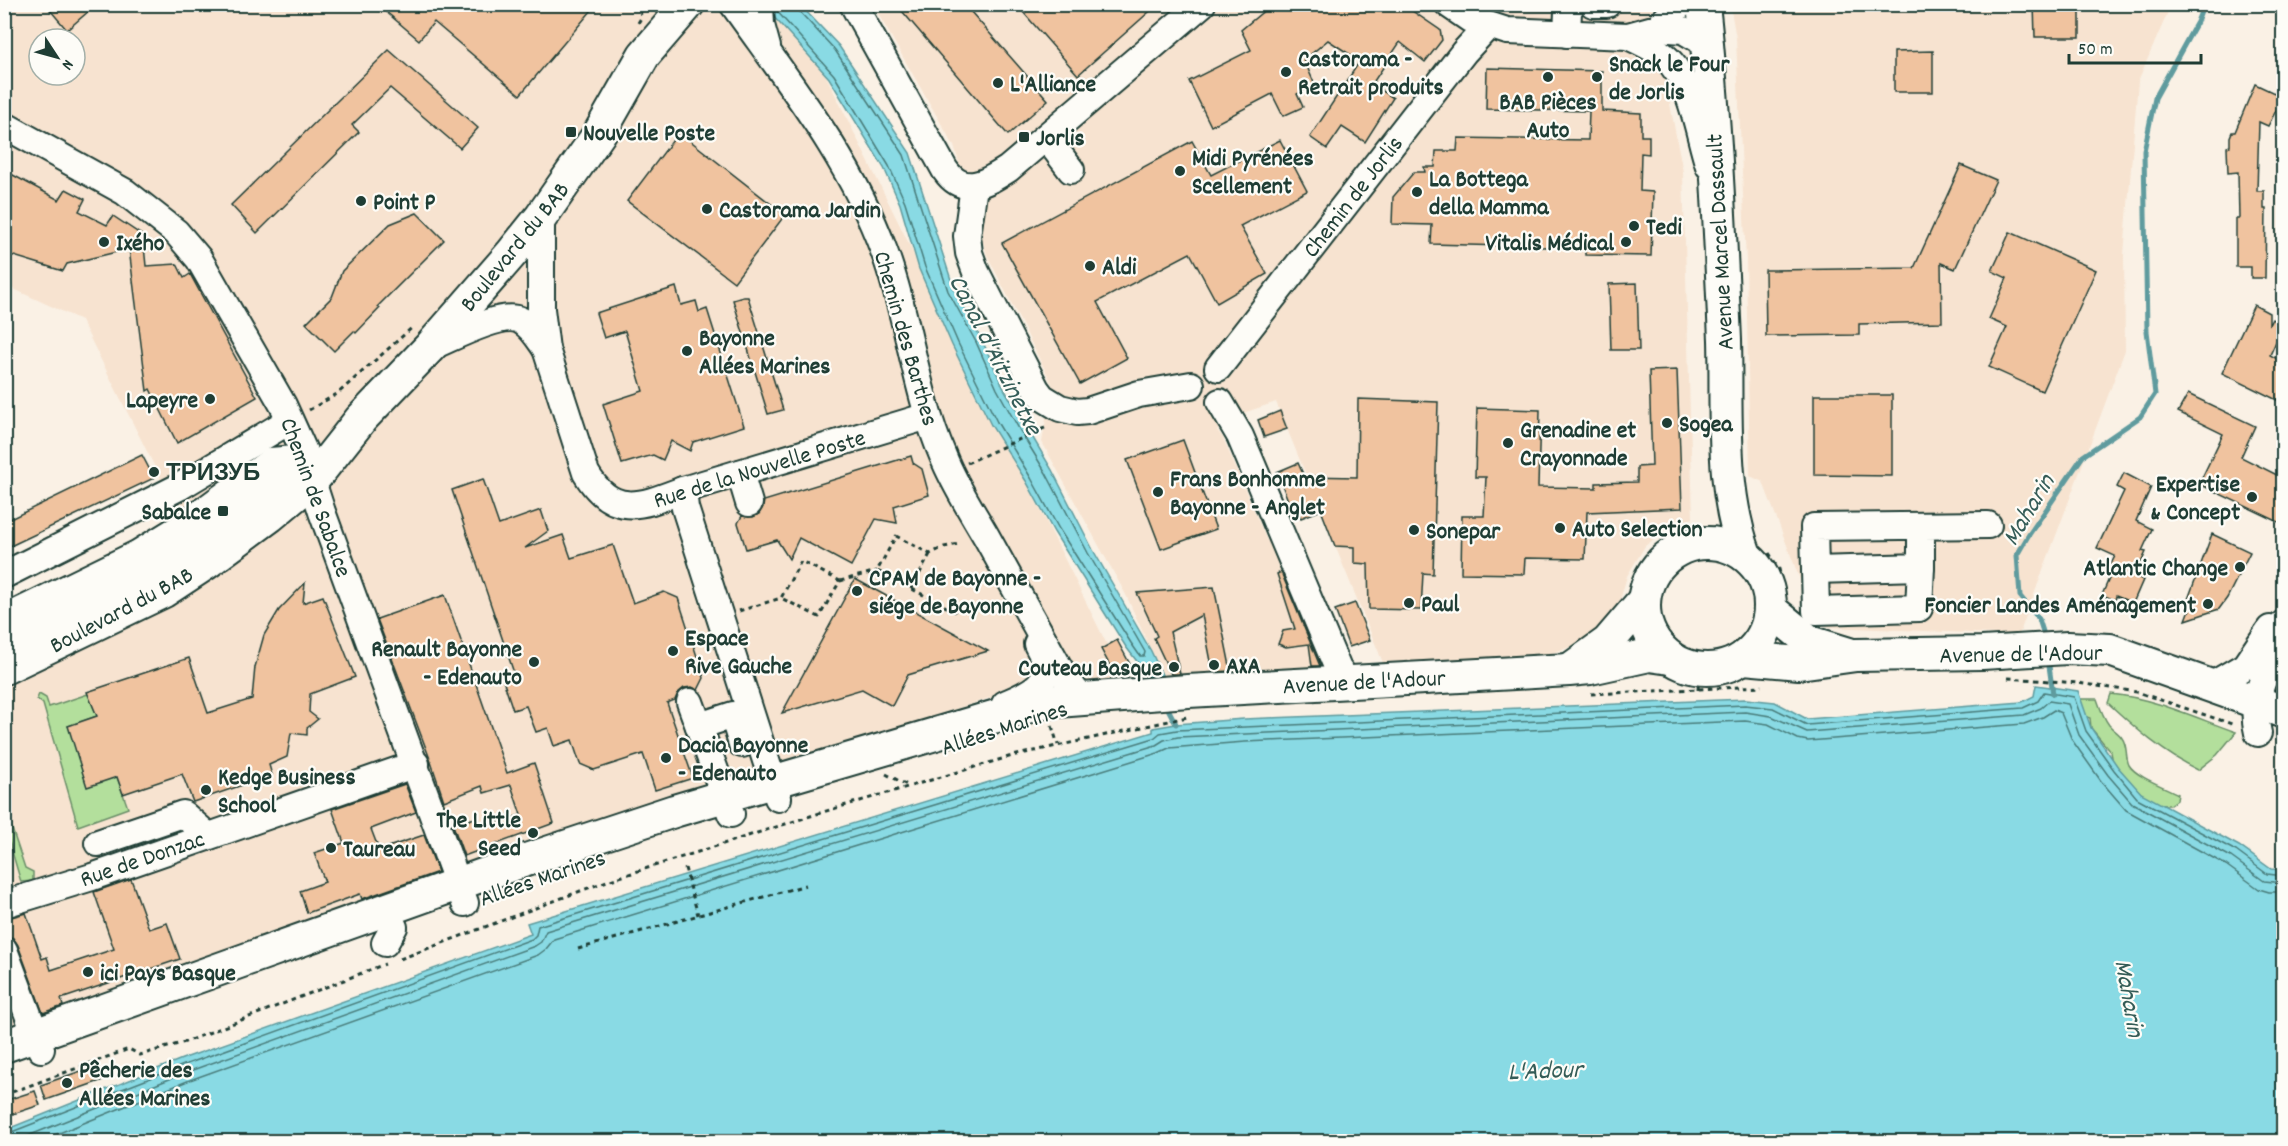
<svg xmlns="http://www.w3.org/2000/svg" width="2288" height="1146" viewBox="0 0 2288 1146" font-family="Dekko,sans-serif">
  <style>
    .built { fill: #f7e3d0; fill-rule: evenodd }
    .green { fill: #b3df9c; stroke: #698e68; stroke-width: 1.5 }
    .water { fill: #89dae4; stroke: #5f9b9e; stroke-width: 1.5 }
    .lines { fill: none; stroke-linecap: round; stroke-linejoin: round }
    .shore { stroke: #497c7a; stroke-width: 1.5 }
    .stream { stroke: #5f9b9e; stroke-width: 5 }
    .building { fill: #f0c39f; stroke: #1f3d34; stroke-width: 1.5 }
    .minor-casing { stroke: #1f3d34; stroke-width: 30 }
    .major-casing { stroke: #1f3d34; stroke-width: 36 }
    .path { stroke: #1f3d34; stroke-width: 3; stroke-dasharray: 4.5 4.5; stroke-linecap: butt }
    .minor { stroke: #fdfcf7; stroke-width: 26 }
    .major { stroke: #fdfcf7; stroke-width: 32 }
    .poi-dot { fill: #1f3d34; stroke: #fdfcf7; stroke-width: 2 }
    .labels { text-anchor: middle; stroke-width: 4.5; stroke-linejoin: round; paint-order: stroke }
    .poi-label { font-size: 24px; font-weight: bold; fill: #1f3d34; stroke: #fdfcf7; text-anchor: start }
    .street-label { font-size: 24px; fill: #1f3d34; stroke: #fdfcf7 }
    .water-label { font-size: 26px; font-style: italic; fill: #345c57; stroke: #fdfcf7 }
  </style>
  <rect width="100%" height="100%" fill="#faf1e5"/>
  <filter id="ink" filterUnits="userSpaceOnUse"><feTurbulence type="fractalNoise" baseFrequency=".0167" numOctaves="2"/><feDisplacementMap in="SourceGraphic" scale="12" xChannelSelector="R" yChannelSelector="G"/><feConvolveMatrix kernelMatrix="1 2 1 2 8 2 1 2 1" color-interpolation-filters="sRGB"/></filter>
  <g filter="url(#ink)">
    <g class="built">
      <path d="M5,5H791L1122,675L1097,697L1028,685L310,925L5,1040V668L184,525L81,320L5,285ZM39,39H75V75H39Z"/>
      <path d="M873,5H1651L1683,172L1693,518L1665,531L1645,546L1627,576L1619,604L1591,635L1570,647L1543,656L1384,665L1276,402L1243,413L1217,430L1223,438L1267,541L1276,538L1329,667L1164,679L1126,595L1042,442L1052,384L987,255L954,146Z"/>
      <path d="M1730,5H2171L2138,81L2124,255L2125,350L2019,635L1829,627L1816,622L1763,482L1750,476L1746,262L1736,38Z"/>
    </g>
    <g class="green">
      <path d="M39,694L46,698L49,707L88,694L97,716L68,726L117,777L128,808L78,826L43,704L37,699Z"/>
      <path d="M2111,694C2154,698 2196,718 2236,732L2217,755L2198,770C2164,754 2135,728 2108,703Z"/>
      <path d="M2081,699H2097C2100,708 2103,717 2109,725C2113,730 2119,733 2122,738C2128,746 2125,757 2129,765C2136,777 2165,787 2178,794L2177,800L2170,805H2159L2148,801L2113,763L2111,752L2091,728L2090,718L2083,716Z"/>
      <path d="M4,805L25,868L33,872V881L21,882L5,828Z"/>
    </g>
    <g class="water">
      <path d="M763,5H800L839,46L910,153L954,289L982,340L1003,387L1052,470L1093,550L1151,651L1164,679L1149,677L1126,647L1054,532L1026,481L991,425L952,345L919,269L900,204L884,168L829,78Z"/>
      <path d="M2036,685L2078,691L2091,728L2118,767L2141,793L2239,846L2271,869L2283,870V1141H5V1130L182,1059L531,934L527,923L1153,732V728L1176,724L1244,719L1746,699L1775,702L1807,719L2022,702L2034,696Z"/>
    </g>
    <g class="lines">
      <g class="shore">
        <path d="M775,9L834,75L889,166L905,202L925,267L958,343L997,422L1031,478L1059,529L1131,643L1140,656H1144L1145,652L1088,553L1046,473L1019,429L997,389L976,342L948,291L904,155L835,50L799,11L797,4"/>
        <path d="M4,1135L184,1065L532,939L536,935L538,926L1154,738L1160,733L1177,730L1745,705L1773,708L1807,725L2023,708L2038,701L2044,692L2074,697L2086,731L2114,770L2137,798L2236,851L2267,874L2284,876"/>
        <path d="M13,1142L187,1072L535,946L541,942L546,931L1156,745L1164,740L1178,737L1745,712L1771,716L1807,732L2024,715L2041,708L2049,701L2068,704L2079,735L2108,775L2132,803L2231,857L2264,881L2284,883"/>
        <path d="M37,1142L190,1080L538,955L546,949L554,939L1158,753L1169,748L1245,742L1745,721L1768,724L1798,739L1808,741L2024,724L2043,717L2054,710L2061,713L2072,740L2101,781L2126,810L2226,865L2259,889L2269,892H2284"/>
      </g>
      <g class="stream">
        <path d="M2045,638L2039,619L2020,596L2017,555L2028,536L2083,456L2140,417L2155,394L2147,331L2144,151L2155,98L2197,22L2204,4"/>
        <path d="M2048,659L2053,694"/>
        <path d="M1165,703L1176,724"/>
      </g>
    </g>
    <g class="building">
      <path d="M45,4H97L67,30Z"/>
      <path d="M377,4H597L520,95L434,22L419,40Z"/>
      <path d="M896,4H964L1048,100L1008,135Z"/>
      <path d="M1016,4H1158L1078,75Z"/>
      <path d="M1272,4H1367L1366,7L1402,4L1440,30L1442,40L1425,62L1400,42L1372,84L1393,98L1365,142L1342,127L1327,149L1310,137L1360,61L1328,40L1304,60L1315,85L1297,94L1303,107L1283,116L1272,94L1211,126L1189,81L1251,50L1241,30Z"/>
      <path d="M2034,4H2080V37H2035Z"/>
      <path d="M389,50L478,128L460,148L390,88L352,125L359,132L257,233L231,205Z"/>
      <path d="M1933,51V92H1894V52Z"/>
      <path d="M1487,68L1602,71V111L1641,113V136H1649V154L1641,153L1640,191L1653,192L1651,256L1585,255V248L1431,244L1432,225L1392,224L1393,197L1414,172H1425L1424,167H1435L1436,151H1457L1458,138L1588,140L1589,111L1486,109Z"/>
      <path d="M2255,84L2283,97L2268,126L2259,122L2257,191H2264V209H2266L2265,278H2251V267H2236V218H2239L2238,172L2228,173L2227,147L2230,146V137L2232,132H2235Z"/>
      <path d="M679,132L785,215L734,282L627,201Z"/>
      <path d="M1280,140L1307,191L1240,226L1267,274L1217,303L1190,253L1097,302L1127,358L1080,384L1002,243L1192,141L1211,175Z"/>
      <path d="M1961,165L1996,180L1955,269L1941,263L1942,322L1859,324V335L1766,336L1765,270L1914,268Z"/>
      <path d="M11,174L59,200L66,189L85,199L79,211L107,225L113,216L143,236L146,266L177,264L184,278L190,274L257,397L177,443L150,389L147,391L129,249L67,264L63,271L4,253V186Z"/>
      <path d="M417,213L444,240L378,306L380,308L356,333L354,331L334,351L306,323L332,297L342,271L390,224Z"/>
      <path d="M2010,232L2096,270L2042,391L1989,367L2007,327L1989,319L2007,278L1992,271Z"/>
      <path d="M1637,283L1639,350H1611L1609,284Z"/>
      <path d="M676,287L681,305L696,301L699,312L707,309L744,426L693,442L690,451L671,441L663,460L653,455L622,464L603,404L643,391L625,331L604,338L596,313Z"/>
      <path d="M743,297H748L783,410L768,414L733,300Z"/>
      <path d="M2254,305L2269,313V325L2272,319L2283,326L2270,355L2283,362V403L2222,373Z"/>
      <path d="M1677,370L1682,508L1587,512L1585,559L1525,558L1524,574L1461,573L1462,516H1484L1486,477H1475L1477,408L1540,410L1538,487L1596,488V483L1637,482V467L1652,466L1649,371Z"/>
      <path d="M2188,394L2255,426L2241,457L2283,478V524L2199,484L2223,434L2178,412Z"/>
      <path d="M1814,395H1892V476L1814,475Z"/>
      <path d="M1358,399L1438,402L1433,574L1423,573L1421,610L1369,609L1368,564L1354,563V547L1335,546L1321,510L1301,518L1294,502L1289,503L1277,472L1298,463L1304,476L1357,477Z"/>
      <path d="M1280,411L1287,429L1264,437L1258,420Z"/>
      <path d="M1183,440L1216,529L1161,549L1127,460Z"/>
      <path d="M142,455L154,478L4,549V522Z"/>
      <path d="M911,456L913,463L922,469L929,495L894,506L897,523L876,519L851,566L799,538L789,559L777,540L746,549L738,523L742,516L753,517L759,514L763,507L764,501Z"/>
      <path d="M2124,473L2151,487L2136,521L2152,529L2142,551L2146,552L2135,576L2143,580L2133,603L2116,596L2115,600L2102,595L2111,574L2107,572L2115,556L2097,548L2124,491L2117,487Z"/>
      <path d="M483,479L499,525L541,510L548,531L525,548L563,535L571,558L613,545L633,603L664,592L678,598L704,678L698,690L692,687L684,688L678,693L675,700L667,703L693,778L655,790L643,754L594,770L580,764L572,740L554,746L548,728L536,732L526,706L513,710L503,680L515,676L452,490Z"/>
      <path d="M2212,534L2250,552L2227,598L2219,609L2186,620L2192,604L2187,602Z"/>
      <path d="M1281,572L1320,666H1312L1309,644L1286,647L1278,644L1283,631L1295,629L1277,574Z"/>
      <path d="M855,579L988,651L908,675L892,706L862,689L782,713Z"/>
      <path d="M305,583L303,603L323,596L355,677L310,694L309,712L318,719L307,728V735L291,733L287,757L269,765L272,775L193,802L182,774L123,794L117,777L87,787L68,726L97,716L87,692L189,658L208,713L252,699L255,667L264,635L279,610Z"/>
      <path d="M1214,587L1231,671L1213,672L1202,615L1170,632L1180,674H1171L1154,638L1157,636L1137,593Z"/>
      <path d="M445,595L507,773L534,763L554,823L464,856L453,825L478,817L482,827L521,815L511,785L484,793L482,786L444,801L430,759L377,619Z"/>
      <path d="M1355,603L1370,640L1349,647L1335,610Z"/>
      <path d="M1117,640L1132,668L1116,677L1101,649Z"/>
      <path d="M405,784L416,812L371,829L379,850L424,835L438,872L362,899L360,894L307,913L300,891L325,882L314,853L344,843L332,809Z"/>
      <path d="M131,879L149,929L167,923L180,959L61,999L63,1006L43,1013L18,945L13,938L4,935V919L26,913L42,959L47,957L51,970L114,949L94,892Z"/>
      <path d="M98,1065L103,1080L46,1100L41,1085Z"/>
      <path d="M35,1091L40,1105L4,1117V1101Z"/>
    </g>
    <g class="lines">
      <defs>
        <g id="minor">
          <path d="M733,4C789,83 851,160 884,251C909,318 915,391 943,456C954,484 971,510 986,536C1011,581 1036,626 1061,671L1082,700"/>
          <path d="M760,4L761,25L767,47"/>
          <path d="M853,4L945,170C964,197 986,183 1008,169L1202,4"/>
          <path d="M1448,4L1470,19L1507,31L1628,36L1657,28L1681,4"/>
          <path d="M1593,4H1607"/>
          <path d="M1657,28L1683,30L1707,44"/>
          <path d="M1567,34L1568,11L1572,4"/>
          <path d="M1628,36C1641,42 1655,48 1665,57C1692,80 1698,133 1709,166"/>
          <path d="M4,125L125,192L176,232L199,259L283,405L307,458L312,481L322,512L465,903"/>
          <path d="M1046,137L1071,170"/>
          <path d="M974,186L967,236L969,253L976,272L1009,337L1036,389L1042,397L1060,408L1077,412L1088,411L1139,394L1191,385"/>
          <path d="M541,217V309L546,349L586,473C613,519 643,505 683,490L928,416"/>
          <path d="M430,347C451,339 500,311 520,320C532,326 539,339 546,349"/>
          <path d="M1218,368L1464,52L1488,26"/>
          <path d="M1220,402L1240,436L1338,669L1347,682"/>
          <path d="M740,473L749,503"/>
          <path d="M683,490L685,508L778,798"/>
          <path d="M1921,526V567L1815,570L1814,527L1988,525"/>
          <path d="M1815,570L1816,611L1919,608L1921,567"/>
          <path d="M4,575L179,487L289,421"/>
          <path d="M4,619L137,554L184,525L271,461L307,458"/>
          <path d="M2209,687L2245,666L2270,629"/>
          <path d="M690,702L731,814"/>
          <path d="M1005,704C1020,697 1047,688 1046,667C1046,660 1040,650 1037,644"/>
          <path d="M699,726L733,715L742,744"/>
          <path d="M2258,733C2249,699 2266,676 2277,646C2280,639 2282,630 2284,623"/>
          <path d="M98,843L183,814L208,836"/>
          <path d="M4,904L92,877L416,764"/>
          <path d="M385,943L394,927"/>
          <path d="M4,950L41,1049"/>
        </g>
        <g id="major">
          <path d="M1703,4C1715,116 1720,228 1725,340C1727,413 1720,485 1745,555"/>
          <circle cx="1707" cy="606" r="63"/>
          <path d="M1770,609L1810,642L1849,654"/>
          <path d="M4,645L146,576L216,530L291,471"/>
          <path d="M1744,658L1799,663L1856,655L1982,653L2068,648L2110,650L2284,712"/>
          <path d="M4,668L164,591L205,564L270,516L312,481L361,419L430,347L512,253L541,217L599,134L644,55L688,4"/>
          <path d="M1572,668L1608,642L1644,600"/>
          <path d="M4,1046L508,866L674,811L1044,702L1188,691L1569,670L1590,668L1649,655L1670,658"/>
        </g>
      </defs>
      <use href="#minor" class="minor-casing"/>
      <use href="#major" class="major-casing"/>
      <g class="path">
        <path d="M638,23L641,18L640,4"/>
        <path d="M309,410L337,394L414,326"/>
        <path d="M967,463L1049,426"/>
        <path d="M1769,553L1779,569L1783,588"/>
        <path d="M930,554L912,588L877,571L896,536L930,554L944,547L959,544"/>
        <path d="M840,581L877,571"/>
        <path d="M912,589L958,613"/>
        <path d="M739,611L781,598L801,561L840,581L819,617L781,598"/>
        <path d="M2008,678L2078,683L2137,692L2235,725"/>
        <path d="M1698,690L1699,669"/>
        <path d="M1591,694L1762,686"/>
        <path d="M1052,726L1058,745"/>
        <path d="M886,774L909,786"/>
        <path d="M685,868L698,915"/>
        <path d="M578,949L806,885"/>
        <path d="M400,959L607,881L823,812L1012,756L1187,717"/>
        <path d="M4,1095L129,1049L140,1055L185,1042L385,964"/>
      </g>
      <use href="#minor" class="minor"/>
      <use href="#major" class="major"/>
    </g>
  </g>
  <g class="poi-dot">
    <circle cx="1286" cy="72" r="6"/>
    <circle cx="1548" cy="77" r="6"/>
    <circle cx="1597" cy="77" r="6"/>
    <circle cx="998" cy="83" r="6"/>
    <rect x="565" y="126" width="12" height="12" rx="3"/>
    <rect x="1018" y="131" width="12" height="12" rx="3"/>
    <circle cx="1180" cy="171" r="6"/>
    <circle cx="1417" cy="192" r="6"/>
    <circle cx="361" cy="201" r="6"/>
    <circle cx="707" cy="209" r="6"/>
    <circle cx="1634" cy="226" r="6"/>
    <circle cx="104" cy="242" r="6"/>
    <circle cx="1626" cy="242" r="6"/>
    <circle cx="1090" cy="266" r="6"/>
    <circle cx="687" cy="351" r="6"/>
    <circle cx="210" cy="399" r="6"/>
    <circle cx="1667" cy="423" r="6"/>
    <circle cx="1508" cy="443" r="6"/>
    <circle cx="154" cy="472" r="6"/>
    <circle cx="1158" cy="492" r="6"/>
    <circle cx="2252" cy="497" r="6"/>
    <rect x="217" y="505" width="12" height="12" rx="3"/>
    <circle cx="1560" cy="528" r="6"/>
    <circle cx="1414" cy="530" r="6"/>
    <circle cx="2240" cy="567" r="6"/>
    <circle cx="857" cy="591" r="6"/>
    <circle cx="1409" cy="603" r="6"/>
    <circle cx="2208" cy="604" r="6"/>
    <circle cx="673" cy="651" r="6"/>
    <circle cx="534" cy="662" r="6"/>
    <circle cx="1214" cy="665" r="6"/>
    <circle cx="1174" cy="667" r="6"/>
    <circle cx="666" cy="758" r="6"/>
    <circle cx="206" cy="790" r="6"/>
    <circle cx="533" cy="833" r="6"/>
    <circle cx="331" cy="848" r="6"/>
    <circle cx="88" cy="972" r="6"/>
    <circle cx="67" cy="1083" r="6"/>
  </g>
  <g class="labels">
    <g class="poi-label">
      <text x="1298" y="66">Castorama -<tspan x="1298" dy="28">Retrait produits</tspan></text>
      <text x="1609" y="71">Snack le Four<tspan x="1609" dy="28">de Jorlis</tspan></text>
      <text x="1010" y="91">L'Alliance</text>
      <text x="1548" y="109" text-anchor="middle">BAB Pièces<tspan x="1548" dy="28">Auto</tspan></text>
      <text x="583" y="140">Nouvelle Poste</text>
      <text x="1036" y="145">Jorlis</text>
      <text x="1192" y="165">Midi Pyrénées<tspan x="1192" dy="28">Scellement</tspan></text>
      <text x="1429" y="186">La Bottega<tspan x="1429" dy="28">della Mamma</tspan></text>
      <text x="373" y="209">Point P</text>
      <text x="719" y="217">Castorama Jardin</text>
      <text x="1646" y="234">Tedi</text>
      <text x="116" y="250">Ixého</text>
      <text x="1614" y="250" text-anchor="end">Vitalis Médical</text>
      <text x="1102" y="274">Aldi</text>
      <text x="699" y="345">Bayonne<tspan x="699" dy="28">Allées Marines</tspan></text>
      <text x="198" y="407" text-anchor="end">Lapeyre</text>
      <text x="1679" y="431">Sogea</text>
      <text x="1520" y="437">Grenadine et<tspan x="1520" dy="28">Crayonnade</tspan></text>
      <text x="166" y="480">ТРИЗУБ</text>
      <text x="1170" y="486">Frans Bonhomme<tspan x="1170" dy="28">Bayonne - Anglet</tspan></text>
      <text x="2240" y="491" text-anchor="end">Expertise<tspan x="2240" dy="28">&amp; Concept</tspan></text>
      <text x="211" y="519" text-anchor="end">Sabalce</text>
      <text x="1572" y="536">Auto Selection</text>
      <text x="1426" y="538">Sonepar</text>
      <text x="2228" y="575" text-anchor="end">Atlantic Change</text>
      <text x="869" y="585">CPAM de Bayonne -<tspan x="869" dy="28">siége de Bayonne</tspan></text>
      <text x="1421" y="611">Paul</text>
      <text x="2196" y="612" text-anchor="end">Foncier Landes Aménagement</text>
      <text x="685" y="645">Espace<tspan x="685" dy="28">Rive Gauche</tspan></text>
      <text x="522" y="656" text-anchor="end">Renault Bayonne<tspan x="522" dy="28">- Edenauto</tspan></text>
      <text x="1226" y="673">AXA</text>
      <text x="1162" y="675" text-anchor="end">Couteau Basque</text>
      <text x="678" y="752">Dacia Bayonne<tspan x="678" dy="28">- Edenauto</tspan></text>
      <text x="218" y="784">Kedge Business<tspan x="218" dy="28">School</tspan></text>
      <text x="521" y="827" text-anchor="end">The Little<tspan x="521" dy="28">Seed</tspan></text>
      <text x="343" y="856">Taureau</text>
      <text x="100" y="980">ici Pays Basque</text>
      <text x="79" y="1077">Pêcherie des<tspan x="79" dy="28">Allées Marines</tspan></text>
    </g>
    <g class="street-label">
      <text transform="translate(1352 196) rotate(-52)" y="8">Chemin de Jorlis</text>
      <text transform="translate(1719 242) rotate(-93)" y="8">Avenue Marcel Dassault</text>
      <text transform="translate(514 246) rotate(-51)" y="8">Boulevard du BAB</text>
      <text transform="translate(907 338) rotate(74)" y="8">Chemin des Barthes</text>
      <text transform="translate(759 468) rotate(-17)" y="8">Rue de la Nouvelle Poste</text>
      <text transform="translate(317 497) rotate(70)" y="8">Chemin de Sabalce</text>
      <text transform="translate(121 609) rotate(-28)" y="8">Boulevard du BAB</text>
      <text transform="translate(2021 653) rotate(-1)" y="8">Avenue de l'Adour</text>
      <text transform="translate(1364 681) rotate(-3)" y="8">Avenue de l'Adour</text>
      <text transform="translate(1004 727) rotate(-18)" y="8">Allées Marines</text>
      <text transform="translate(142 858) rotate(-19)" y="8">Rue de Donzac</text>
      <text transform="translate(542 877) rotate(-19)" y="8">Allées Marines</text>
    </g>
    <g class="water-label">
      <text transform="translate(997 354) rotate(63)" y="9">Canal d'Aitzinetxe</text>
      <text transform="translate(2027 509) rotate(-59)" y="9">Maharin</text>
      <text transform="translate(2131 998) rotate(80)" y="9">Maharin</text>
      <text transform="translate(1545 1069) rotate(-2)" y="9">L'Adour</text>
    </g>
  </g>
  <rect width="2288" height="1146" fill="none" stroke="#fdfcf7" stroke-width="24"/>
  <rect x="12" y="12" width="2264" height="1122" fill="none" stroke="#1f3d34" stroke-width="2" filter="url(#ink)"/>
  <g transform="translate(57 57) rotate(126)"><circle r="28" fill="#fdfcf7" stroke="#a4b0a9" stroke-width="1.5"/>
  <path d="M0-4.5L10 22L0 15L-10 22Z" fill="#1f3d34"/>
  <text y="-9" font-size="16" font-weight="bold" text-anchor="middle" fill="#1f3d34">N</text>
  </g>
  <path d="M2069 54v9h132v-9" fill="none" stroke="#1f3d34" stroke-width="3"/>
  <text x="2078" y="54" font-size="18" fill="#1f3d34" stroke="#fdfcf7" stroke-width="4.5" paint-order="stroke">50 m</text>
</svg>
